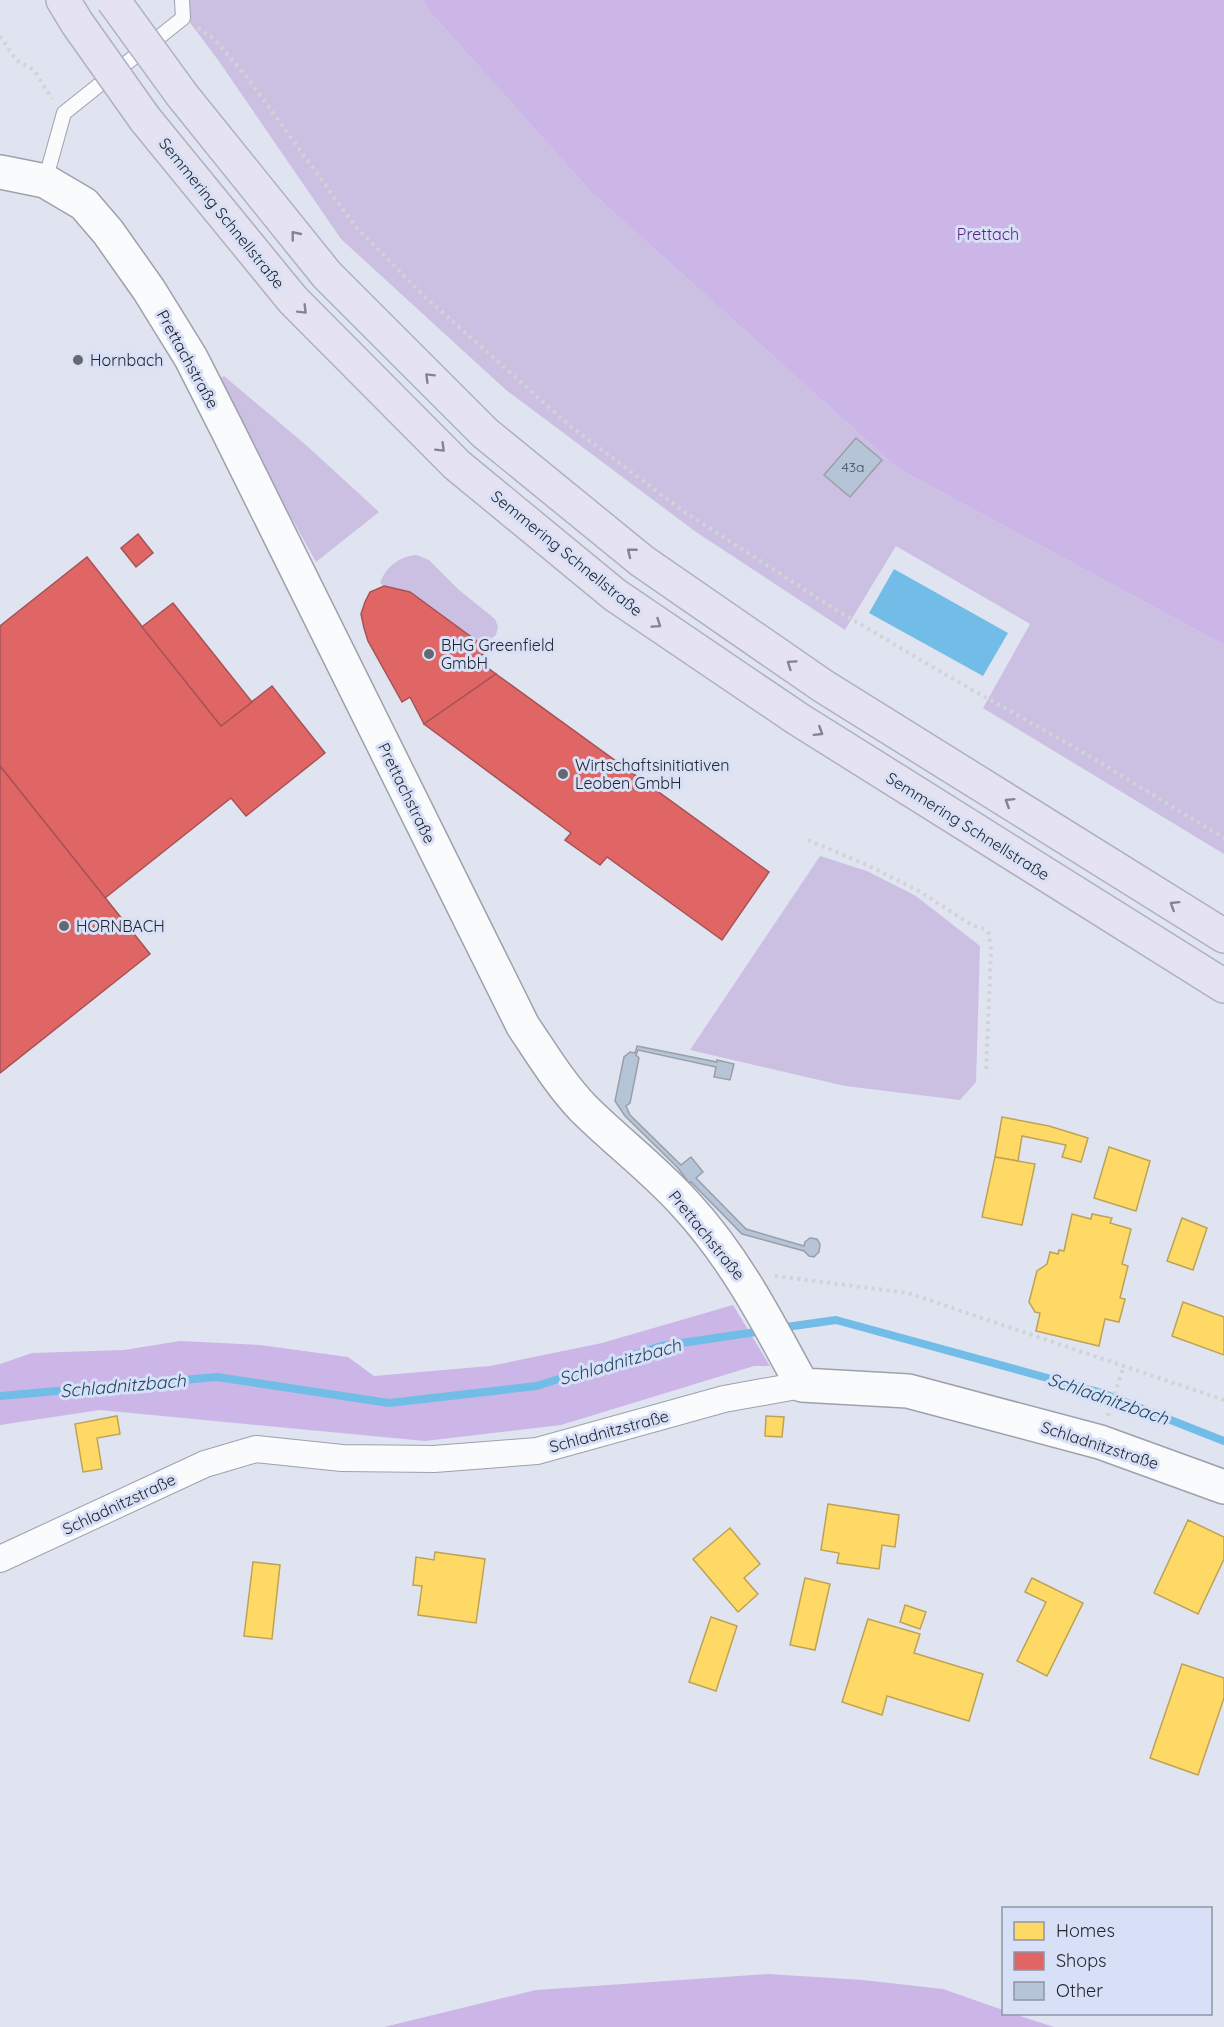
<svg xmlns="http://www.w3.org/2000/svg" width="1224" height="2027" viewBox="0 0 1224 2027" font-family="Quicksand,sans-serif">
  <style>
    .green { fill: #ccc0e2 }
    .forest { fill: #ccb6e8 }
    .water { fill: #72bde7 }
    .homes { fill: #ffd966; stroke: #bda355; stroke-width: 1.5 }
    .shops { fill: #e06666; stroke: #a75255; stroke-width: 1.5 }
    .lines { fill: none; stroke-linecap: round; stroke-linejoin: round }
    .stream { stroke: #72bde7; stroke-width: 8 }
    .building { fill: #b5c4d7; stroke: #9a9fa8; stroke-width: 1.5 }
    .service-casing { stroke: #9ea1ab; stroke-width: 16 }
    .minor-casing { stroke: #9ea1ab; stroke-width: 28 }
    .tertiary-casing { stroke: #9ea1ab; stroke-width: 36 }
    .motorway-casing { stroke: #b0b0c3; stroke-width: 36 }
    .path { stroke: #d2d3d6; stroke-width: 4; stroke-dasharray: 3 4.5; stroke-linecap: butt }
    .service { stroke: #fafbfd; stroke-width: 14 }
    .minor { stroke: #fafbfd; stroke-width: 26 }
    .tertiary { stroke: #fafbfd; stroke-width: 33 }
    .motorway { stroke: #e5e3f2; stroke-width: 33 }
    .motorway-bridge-casing { stroke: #b0b0c3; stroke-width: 36; stroke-linecap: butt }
    .motorway-bridge { stroke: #e5e3f2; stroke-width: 33 }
    .oneway { stroke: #848490 }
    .poi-dot { fill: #646871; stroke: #d8e0f7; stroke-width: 2 }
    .labels { text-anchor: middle; stroke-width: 6; stroke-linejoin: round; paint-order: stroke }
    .number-label { font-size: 14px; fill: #474d58 }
    .street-label { font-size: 16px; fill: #22252d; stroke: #d8e0f7 }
    .park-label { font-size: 16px; fill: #5a2180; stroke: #d8e0f7 }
    .poi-label { font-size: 16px; fill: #22252d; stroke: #d8e0f7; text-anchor: start }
    .water-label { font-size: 18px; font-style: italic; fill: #1d475e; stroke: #d8e0f7 }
  </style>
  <rect width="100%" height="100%" fill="#dfe4f0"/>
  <g class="green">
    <path d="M173,0H423L430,12L591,192L897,468L1224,645V854L983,708L1030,624L896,546L845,630L696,532L506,390L341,239L218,60Z"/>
    <path d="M224,376L306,445L379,512L316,562L287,510L279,507L218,379Z"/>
    <path d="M417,555L429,560L459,590L495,619L498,627L496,635L483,645L410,592L384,586L380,583C386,567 399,556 417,555Z"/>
    <path d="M820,856L867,871L916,896L980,946L976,1082L960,1100L845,1086L690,1050Z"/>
  </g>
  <g class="forest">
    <path d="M423,0H1224V645L897,468L591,192L430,12Z"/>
    <path d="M733,1305L770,1366H754L561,1425L425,1441L100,1410L0,1425V1364L32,1353L124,1350L180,1341L260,1345L348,1357L374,1376L490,1366L602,1343Z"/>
    <path d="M768,1974L863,1980L943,1989L1003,2010L1004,2014H1014L1054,2027H384L536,1990Z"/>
  </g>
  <path class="water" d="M894,569L1008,633L983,676L869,613Z"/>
  <g class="homes">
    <path d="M1002,1117L1049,1126L1088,1138L1081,1162L1062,1157L1066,1145L1022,1136L1018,1161L995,1157Z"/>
    <path d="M1109,1147L1150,1161L1136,1211L1094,1198Z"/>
    <path d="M995,1157L1035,1164L1022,1225L982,1217Z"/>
    <path d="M1072,1214L1091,1219L1092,1214L1112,1218L1110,1223L1131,1229L1122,1264L1128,1266L1120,1298L1125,1299L1119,1322L1105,1319L1099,1346L1036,1331L1040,1313L1035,1312L1029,1302L1037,1271L1047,1264L1050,1252L1058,1254L1059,1250L1064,1251Z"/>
    <path d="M1182,1218L1207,1228L1193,1270L1167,1261Z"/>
    <path d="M1183,1302L1224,1317V1355L1172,1336Z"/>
    <path d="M117,1416L120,1434L97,1438L102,1469L83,1472L75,1424Z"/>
    <path d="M766,1416L784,1417L782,1437L765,1436Z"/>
    <path d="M828,1504L899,1515L895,1547L882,1545L879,1569L837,1563L839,1553L821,1550Z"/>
    <path d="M1188,1520L1224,1537V1559L1198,1614L1154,1593Z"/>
    <path d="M730,1528L760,1564L744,1578L758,1594L738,1612L693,1559Z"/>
    <path d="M435,1552L485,1559L476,1623L418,1615L422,1586L413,1585L416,1557L434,1560Z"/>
    <path d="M253,1562L280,1565L272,1639L244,1636Z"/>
    <path d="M805,1578L830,1584L815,1650L790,1645Z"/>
    <path d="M1032,1578L1083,1603L1047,1676L1017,1661L1046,1602L1025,1592Z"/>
    <path d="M905,1605L926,1612L920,1629L900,1622Z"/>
    <path d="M711,1617L737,1626L716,1691L689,1682Z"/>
    <path d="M868,1619L920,1634L914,1653L983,1674L969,1721L887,1696L882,1715L842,1702Z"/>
    <path d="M1182,1664L1224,1678V1698L1198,1775L1150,1758Z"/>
  </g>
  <g class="shops">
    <path d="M138,534L153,553L136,567L121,548Z"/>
    <path d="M87,557L221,726L272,686L325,753L246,816L231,798L105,898L0,766V626Z"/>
    <path d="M384,586L410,592L489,650L476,659L496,674L424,724L410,697L402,702L368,641L364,628L361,614L365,602L370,592Z"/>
    <path d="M173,603L252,702L221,726L142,627Z"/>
    <path d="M496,674L769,872L722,940L607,857L600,865L565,840L571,833L424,724Z"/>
    <path d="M0,766L150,954L0,1073Z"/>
  </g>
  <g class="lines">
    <g class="stream">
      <path d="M779,1328L836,1320L1102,1393L1224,1441"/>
      <path d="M0,1396L217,1377L389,1403L537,1386L661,1346L763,1331"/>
    </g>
  </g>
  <g class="building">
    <path d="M856,438L882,460L850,497L824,475Z"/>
    <path d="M637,1046L717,1062V1060L734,1064L730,1080L714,1077L716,1067L638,1050L636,1055L639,1058L630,1103L626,1106L630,1115L681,1165L691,1157L703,1172L696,1178L746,1229L804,1246L805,1242L810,1238L817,1239L820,1244L819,1252L814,1257L809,1256L804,1251L742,1234L691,1182L689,1183L678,1168L625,1116L615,1101L624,1057L630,1052L635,1053Z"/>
  </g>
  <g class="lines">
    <defs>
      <path id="service" d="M45,181L64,113L183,18L182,0"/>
      <path id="minor" d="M0,1559L205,1464L256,1449L342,1458L434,1459L537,1451L724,1399L802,1385"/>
      <path id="tertiary" d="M0,172L45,181L84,204L108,232L149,290L191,358L227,429L523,1026C542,1054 560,1084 583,1108C616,1141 655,1170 686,1205C735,1258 768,1322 802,1385L908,1391L1100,1442L1224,1487"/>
      <g id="motorway">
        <path d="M63,0L77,23"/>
        <path d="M182,95L327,275L485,433L642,561L823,686L1224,936"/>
        <path d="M145,119L293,300L457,465L615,595L798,719L1224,986"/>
      </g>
    </defs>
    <use href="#service" class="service-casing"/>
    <use href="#minor" class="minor-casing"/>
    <use href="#tertiary" class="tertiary-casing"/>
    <use href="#motorway" class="motorway-casing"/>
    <g class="path">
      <path d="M198,28L214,39L247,77L355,226L424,296L569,425L683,511L833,608L946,675L1081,751L1224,838"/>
      <path d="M0,36L16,60L34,70L52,99"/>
      <path d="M808,840L869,866L919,891L972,925L985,929L989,934L991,950L986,1074"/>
      <path d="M775,1276L908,1293L1224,1400"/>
      <path d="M1108,1416L1124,1365"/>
    </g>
    <use href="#service" class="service"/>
    <use href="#minor" class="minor"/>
    <use href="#tertiary" class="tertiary"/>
    <use href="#motorway" class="motorway"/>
    <defs>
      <g id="motorway-bridge">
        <path d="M113,0L182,95"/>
        <path d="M77,23L145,119"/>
      </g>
    </defs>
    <use href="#motorway-bridge" class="motorway-bridge-casing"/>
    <use href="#motorway-bridge" class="motorway-bridge"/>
  </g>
  <defs><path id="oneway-chevron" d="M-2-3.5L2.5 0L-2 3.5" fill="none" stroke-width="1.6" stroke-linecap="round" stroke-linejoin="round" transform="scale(1.5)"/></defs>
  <g class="oneway">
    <use href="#oneway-chevron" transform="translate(295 235) rotate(-129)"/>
    <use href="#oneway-chevron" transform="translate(303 310) rotate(45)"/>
    <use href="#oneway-chevron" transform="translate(429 377) rotate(-135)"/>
    <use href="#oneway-chevron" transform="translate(441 448) rotate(45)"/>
    <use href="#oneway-chevron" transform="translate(631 552) rotate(-141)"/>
    <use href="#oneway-chevron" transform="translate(657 624) rotate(34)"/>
    <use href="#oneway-chevron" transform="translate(791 664) rotate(-145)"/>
    <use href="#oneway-chevron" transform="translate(819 732) rotate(32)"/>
    <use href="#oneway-chevron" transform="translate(1009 802) rotate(-148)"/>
    <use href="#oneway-chevron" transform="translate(1174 905) rotate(-148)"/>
  </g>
  <g class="poi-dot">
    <circle cx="78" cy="360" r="6"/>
    <circle cx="429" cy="654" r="6"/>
    <circle cx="563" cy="774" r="6"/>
    <circle cx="64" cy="926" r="6"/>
  </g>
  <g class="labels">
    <g class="number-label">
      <text x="853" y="472">43a</text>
    </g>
    <g class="street-label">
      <text transform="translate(222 213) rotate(51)" y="6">Semmering Schnellstraße</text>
      <text transform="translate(188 359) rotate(61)" y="6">Prettachstraße</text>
      <text transform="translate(567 553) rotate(39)" y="6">Semmering Schnellstraße</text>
      <text transform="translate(407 793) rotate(64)" y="6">Prettachstraße</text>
      <text transform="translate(968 826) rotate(32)" y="6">Semmering Schnellstraße</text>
      <text transform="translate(707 1235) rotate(51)" y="6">Prettachstraße</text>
      <text transform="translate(609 1431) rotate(-15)" y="6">Schladnitzstraße</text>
      <text transform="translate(1100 1445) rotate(18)" y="6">Schladnitzstraße</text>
      <text transform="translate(119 1504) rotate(-25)" y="6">Schladnitzstraße</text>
    </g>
    <g class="park-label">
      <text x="988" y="240">Prettach</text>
    </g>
    <g class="poi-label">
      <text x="90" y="366">Hornbach</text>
      <text x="441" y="651">BHG Greenfield<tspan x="441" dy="18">GmbH</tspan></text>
      <text x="575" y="771">Wirtschaftsinitiativen<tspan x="575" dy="18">Leoben GmbH</tspan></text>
      <text x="76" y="932">HORNBACH</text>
    </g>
    <g class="water-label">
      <text transform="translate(620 1362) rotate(-16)" y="6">Schladnitzbach</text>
      <text transform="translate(123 1386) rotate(-5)" y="6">Schladnitzbach</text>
      <text transform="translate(1108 1399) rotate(19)" y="6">Schladnitzbach</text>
    </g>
  </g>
  <rect x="1002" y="1907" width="210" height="108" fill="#d8e0f7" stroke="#8f95a6" stroke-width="1.5"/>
  <rect x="1014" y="1922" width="30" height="18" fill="#ffd966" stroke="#8f95a6" stroke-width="1.5"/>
  <text x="1056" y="1937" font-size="18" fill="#22252d">Homes</text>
  <rect x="1014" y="1952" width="30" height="18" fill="#e06666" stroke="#8f95a6" stroke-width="1.5"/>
  <text x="1056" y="1967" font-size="18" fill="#22252d">Shops</text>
  <rect x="1014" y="1982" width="30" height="18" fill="#b5c4d7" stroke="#8f95a6" stroke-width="1.5"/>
  <text x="1056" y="1997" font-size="18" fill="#22252d">Other</text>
</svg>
